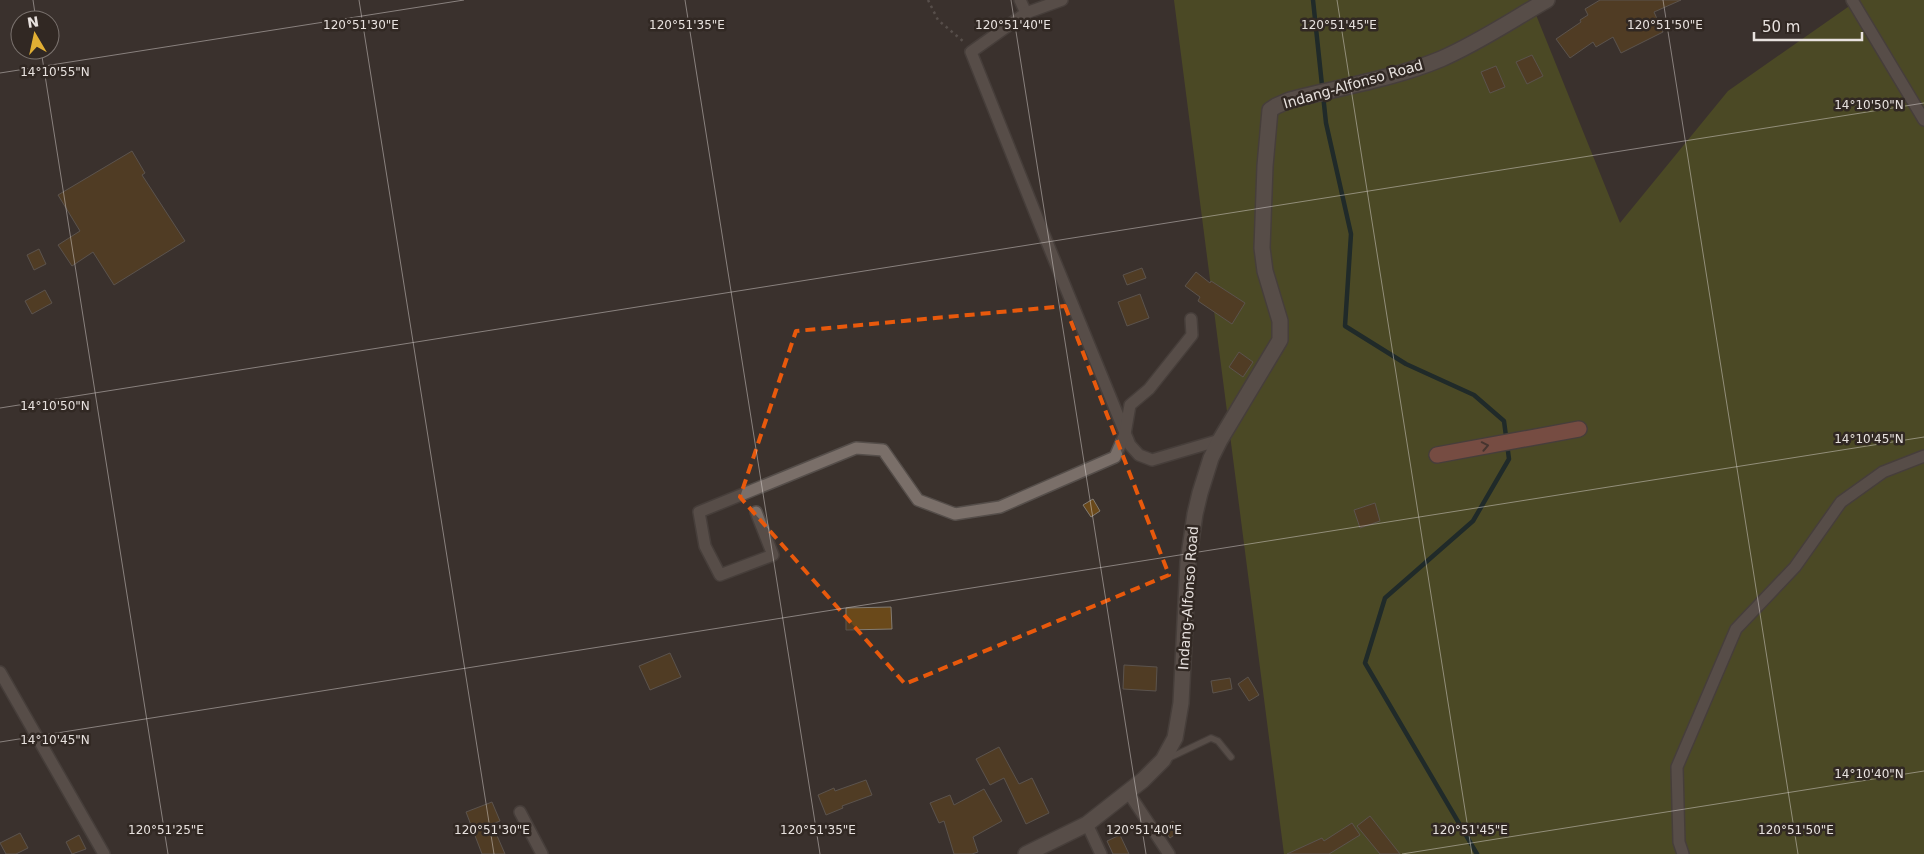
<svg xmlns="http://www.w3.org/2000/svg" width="1924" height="854" viewBox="0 0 1924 854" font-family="'DejaVu Sans',sans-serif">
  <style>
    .forest { fill: #61671c }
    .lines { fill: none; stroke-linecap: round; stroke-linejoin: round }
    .stream { stroke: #012324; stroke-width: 4.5 }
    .building { fill: #6a491a; stroke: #837c73 }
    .lane-casing { stroke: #554e4a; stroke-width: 8 }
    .street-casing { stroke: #554e4a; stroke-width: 14 }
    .secondary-casing { stroke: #554e4a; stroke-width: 18 }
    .primary-casing { stroke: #554e4a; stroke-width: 18 }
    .path { stroke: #79716d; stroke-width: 2.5; stroke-dasharray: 2.5 4; stroke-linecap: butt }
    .lane { stroke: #7a6f69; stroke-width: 5.5 }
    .street { stroke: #7a6f69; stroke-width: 11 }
    .secondary { stroke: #7a6f69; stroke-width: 15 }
    .primary { stroke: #be6d5c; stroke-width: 15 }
    .oneway { stroke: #543931 }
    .marked { fill: none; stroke: #e8590c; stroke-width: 4; stroke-dasharray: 10 6; stroke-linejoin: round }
    .ticks { fill: none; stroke: #e8e2df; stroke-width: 1; stroke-opacity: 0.45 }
    .labels { text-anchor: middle; stroke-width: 5; stroke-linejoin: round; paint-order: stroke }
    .street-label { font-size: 14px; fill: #e8e2df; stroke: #312823 }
    .ticks-label { font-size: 12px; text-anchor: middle; fill: #e8e2df; stroke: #312823; stroke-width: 5; stroke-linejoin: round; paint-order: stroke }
  </style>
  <rect width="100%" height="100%" fill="#3b322d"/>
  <path class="forest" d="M1174,0H1530L1620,223L1728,91L1858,0H1924V854H1284Z"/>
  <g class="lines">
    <path class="stream" d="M1313,0L1326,123L1351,234L1345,326L1406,364L1474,395L1504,421L1509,459L1473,521L1385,598L1365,663L1477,854"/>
  </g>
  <g class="building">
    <path d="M1600,0H1681L1654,12L1663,32L1621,53L1613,37L1596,47L1593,42L1570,58L1556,39L1581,22L1580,20L1588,15L1585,9Z"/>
    <path d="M1532,55L1543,76L1527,84L1516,62Z"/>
    <path d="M1496,66L1505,87L1490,93L1481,72Z"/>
    <path d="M132,151L145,173L142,175L185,241L114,285L93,252L72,266L58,245L80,231L58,195Z"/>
    <path d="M39,249L46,264L34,270L27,255Z"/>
    <path d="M1142,268L1146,278L1127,285L1123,275Z"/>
    <path d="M1196,272L1210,283L1211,281L1245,303L1232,324L1198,301L1200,297L1185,286Z"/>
    <path d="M45,290L52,303L32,314L25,301Z"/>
    <path d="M1140,294L1149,318L1127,326L1118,302Z"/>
    <path d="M1239,352L1253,362L1243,377L1229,367Z"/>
    <path d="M1093,499L1100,511L1091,517L1083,505Z"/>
    <path d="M1375,503L1380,521L1360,528L1354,510Z"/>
    <path d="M891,607L892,629L846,630V608Z"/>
    <path d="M670,653L681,677L650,690L639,666Z"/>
    <path d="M1124,665L1157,667L1156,691L1123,689Z"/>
    <path d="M1248,677L1259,695L1249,701L1238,684Z"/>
    <path d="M1230,678L1232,689L1213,693L1211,681Z"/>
    <path d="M999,747L1019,784L1032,778L1049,813L1026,824L1004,778L990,785L976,759Z"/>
    <path d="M866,780L872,795L842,806L843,808L826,815L818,795L834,788L835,791Z"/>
    <path d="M984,789L1002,821L973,837L978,852L972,854H954L944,821L939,823L930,803L950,795L954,805Z"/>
    <path d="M492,802L500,821L492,824L505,854H482L466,812Z"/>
    <path d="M1370,816L1400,854H1380L1357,826Z"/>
    <path d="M1173,821L1180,831L1170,838L1163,828Z"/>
    <path d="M1352,823L1360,835L1329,854H1287L1322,838L1324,841Z"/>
    <path d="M20,833L28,848L16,854H6L0,843Z"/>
    <path d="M79,835L86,849L72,854L66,842Z"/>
    <path d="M1120,835L1129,854H1113L1107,841Z"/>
  </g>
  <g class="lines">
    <defs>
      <path id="lane" d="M1167,759L1211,738L1218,741L1231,757"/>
      <g id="street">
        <path d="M1020,0L1026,13"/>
        <path d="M1062,0L1026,13L971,52L1040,225L1130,445L1139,455L1152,460L1220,440"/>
        <path d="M1852,0L1924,120"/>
        <path d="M756,512L773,555L720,575L705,546L699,512L856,448L883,450L918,500L955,514L1000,507L1115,457L1125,434L1130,405L1149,389L1192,335L1191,319"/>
        <path d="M0,672L104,854"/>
        <path d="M1128,792L1169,854"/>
        <path d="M520,812L542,854"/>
        <path d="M1087,824L1101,854"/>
        <path d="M1683,854L1679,842L1677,767L1736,629L1795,567L1841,502L1883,472L1924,456"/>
      </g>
      <path id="secondary" d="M1026,854L1087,824L1143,780L1163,760L1175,738L1181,703L1188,562L1195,514L1200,493L1211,458L1220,440L1280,340V321L1265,271L1262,248L1265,166L1270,110L1276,106L1290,100C1340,87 1393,79 1441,59C1478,43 1512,20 1547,0"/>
      <path id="primary" d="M1437,455L1579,429"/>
    </defs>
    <use href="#lane" class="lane-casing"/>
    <use href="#street" class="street-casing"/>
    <use href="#secondary" class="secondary-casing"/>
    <use href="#primary" class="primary-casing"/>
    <path class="path" d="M928,0L938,20L964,42"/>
    <use href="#lane" class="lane"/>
    <use href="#street" class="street"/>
    <use href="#secondary" class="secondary"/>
    <use href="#primary" class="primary"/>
  </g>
  <defs><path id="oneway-chevron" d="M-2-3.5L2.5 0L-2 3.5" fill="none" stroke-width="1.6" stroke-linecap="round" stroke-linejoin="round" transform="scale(1.25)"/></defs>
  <use class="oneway" href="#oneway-chevron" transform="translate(1485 446) rotate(-11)"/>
  <path d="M0 0H1924V854H0ZM1065,306L1169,575L905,684L740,497L796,331Z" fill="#3b322d" fill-opacity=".55" fill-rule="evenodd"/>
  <path class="marked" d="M1065,306L1169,575L905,684L740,497L796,331Z"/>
  <path class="ticks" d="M33,0L36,20M359,0L494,854M685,0L820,854M1011,0L1146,854M1337,0L1472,854M1663,0L1798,854M41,50L168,854M0,73L464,0M0,408L1924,103M0,742L1924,437M1402,854L1924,771"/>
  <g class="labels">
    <g class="street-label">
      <text transform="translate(1353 84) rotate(-16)" y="5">Indang-Alfonso Road</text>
      <text transform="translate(1188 598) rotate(-86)" y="5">Indang-Alfonso Road</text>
    </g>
  </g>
  <g class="ticks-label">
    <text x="361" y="29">120°51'30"E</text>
    <text x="687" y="29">120°51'35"E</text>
    <text x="1013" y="29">120°51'40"E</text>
    <text x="1339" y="29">120°51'45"E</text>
    <text x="1665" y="29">120°51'50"E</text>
    <text x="55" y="76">14°10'55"N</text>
    <text x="1869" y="109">14°10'50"N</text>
    <text x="55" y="410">14°10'50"N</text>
    <text x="1869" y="443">14°10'45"N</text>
    <text x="55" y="744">14°10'45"N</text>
    <text x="1869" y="778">14°10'40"N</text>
    <text x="166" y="834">120°51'25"E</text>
    <text x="492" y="834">120°51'30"E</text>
    <text x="818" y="834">120°51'35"E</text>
    <text x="1144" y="834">120°51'40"E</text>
    <text x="1470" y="834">120°51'45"E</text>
    <text x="1796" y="834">120°51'50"E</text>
  </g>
  <g transform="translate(35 35) rotate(351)"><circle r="24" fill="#312823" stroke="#7a726e"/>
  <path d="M0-4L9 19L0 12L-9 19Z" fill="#e1af34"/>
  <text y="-8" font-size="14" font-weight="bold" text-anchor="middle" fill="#e8e2df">N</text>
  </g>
  <path d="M1754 32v8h108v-8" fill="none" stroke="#e8e2df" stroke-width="2.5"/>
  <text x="1762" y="32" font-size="15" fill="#e8e2df" stroke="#312823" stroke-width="4" paint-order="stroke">50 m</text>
</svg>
